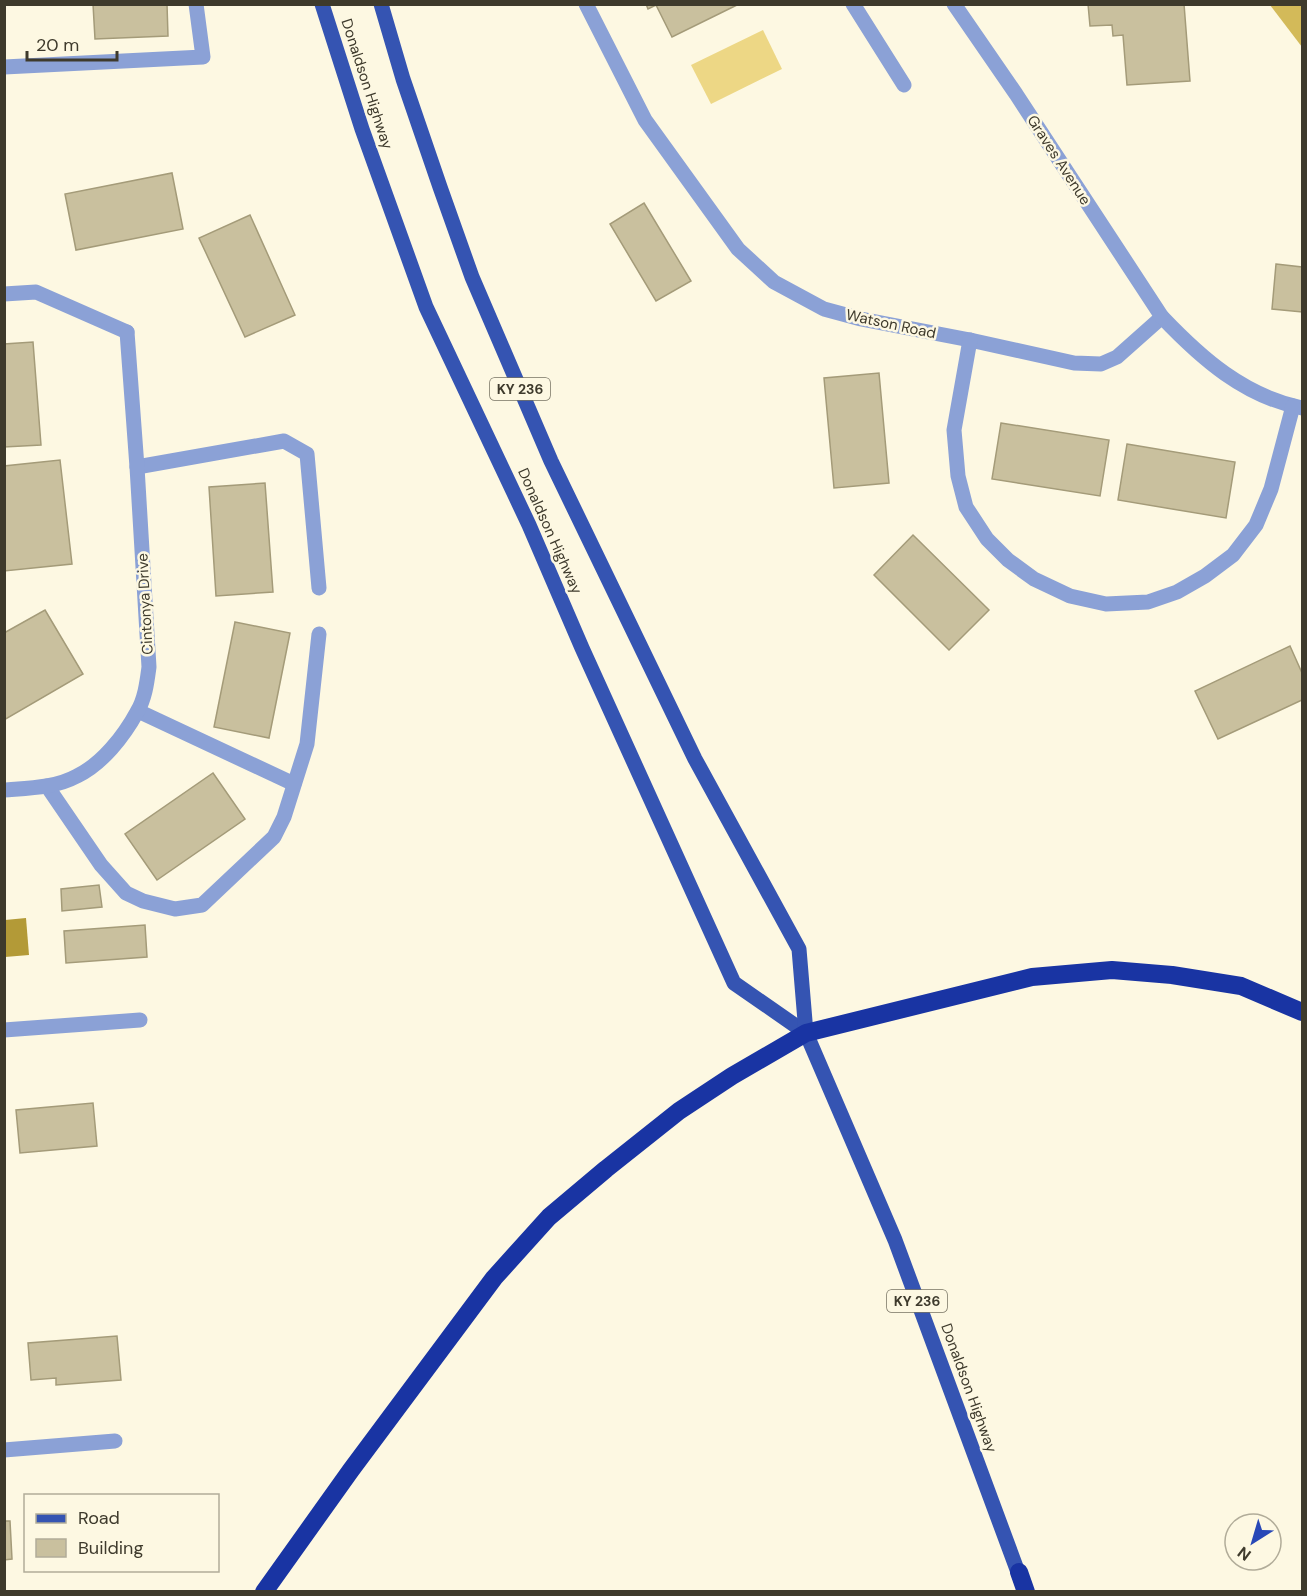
<svg xmlns="http://www.w3.org/2000/svg" width="1307" height="1596" viewBox="0 0 1307 1596" font-family="'DM Sans',sans-serif">
  <style>
    .green { fill: #edd785 }
    .forest { fill: #d3ba59 }
    .water { fill: #b39a37 }
    .building { fill: #c9c09e; stroke: #a49b79; stroke-width: 1.5 }
    .lines { fill: none; stroke-linecap: round; stroke-linejoin: round }
    .service { stroke: #8ba1d6; stroke-width: 15 }
    .minor { stroke: #8ba1d6; stroke-width: 15 }
    .primary { stroke: #3554b2; stroke-width: 15 }
    .motorway { stroke: #1934a3; stroke-width: 18 }
    .labels { text-anchor: middle; stroke-width: 5; stroke-linejoin: round; paint-order: stroke }
    .shield { fill: #fdf8e2; stroke: #777363; stroke-width: 1.5 }
    .shield-label { font-size: 14px; font-weight: bold; fill: #3e3a2c }
    .street-label { font-size: 15px; fill: #3e3a2c; stroke: #fdf8e2 }
  </style>
  <rect width="100%" height="100%" fill="#fdf8e2"/>
  <path class="green" d="M763,30L782,69L711,104L691,65Z"/>
  <path class="forest" d="M1270,5H1302V47Z"/>
  <path class="water" d="M26,918L29,955L5,957V920Z"/>
  <g class="building">
    <path d="M93,4H167L168,36L95,39Z"/>
    <path d="M646,4H739L672,37L656,5L648,9Z"/>
    <path d="M1088,4H1184L1190,81L1127,85L1123,35L1113,36L1112,25L1090,26Z"/>
    <path d="M172,173L183,229L76,250L65,194Z"/>
    <path d="M644,203L691,281L656,301L610,224Z"/>
    <path d="M250,215L295,315L245,337L199,238Z"/>
    <path d="M1276,264L1302,267V312L1272,309Z"/>
    <path d="M33,342L41,445L4,447V344Z"/>
    <path d="M879,373L889,483L834,488L824,378Z"/>
    <path d="M1001,423L1109,440L1100,496L992,479Z"/>
    <path d="M1127,444L1235,462L1226,518L1118,500Z"/>
    <path d="M60,460L72,564L4,571V466Z"/>
    <path d="M265,483L273,592L216,596L209,487Z"/>
    <path d="M913,535L989,610L949,650L874,575Z"/>
    <path d="M45,610L83,674L4,720V633Z"/>
    <path d="M235,622L290,633L269,738L214,727Z"/>
    <path d="M1290,646L1302,673V700L1218,739L1195,691Z"/>
    <path d="M213,773L245,819L157,880L125,834Z"/>
    <path d="M99,885L102,907L62,911L61,889Z"/>
    <path d="M145,925L147,957L66,963L64,931Z"/>
    <path d="M93,1103L97,1146L20,1153L16,1110Z"/>
    <path d="M117,1336L121,1380L56,1385V1378L31,1380L28,1343Z"/>
    <path d="M4,1521H10L12,1559L4,1560Z"/>
  </g>
  <g class="lines">
    <g class="service">
      <path d="M853,4L904,85"/>
      <path d="M4,67L203,57L196,4"/>
      <path d="M4,294L36,292L127,332"/>
      <path d="M137,467L284,441L307,454L319,588"/>
      <path d="M138,711L294,784"/>
      <path d="M47,786L101,865L126,893L143,901L175,909L202,905L274,837L284,817L307,744L319,634"/>
    </g>
    <g class="minor">
      <path d="M586,4L645,120L738,249L774,282L824,309L861,319L970,340L1074,363L1101,364L1117,357L1162,317"/>
      <path d="M954,4L1016,94L1162,317C1202,359 1244,396 1302,408"/>
      <path d="M970,340L954,430L958,476L966,507L987,539L1008,560L1034,579L1070,596L1106,604L1148,602L1177,592L1205,576L1233,555L1256,525L1271,489L1293,406"/>
      <path d="M4,790C29,788 55,788 77,776C102,764 124,736 137,712C145,699 147,682 149,667L137,467L127,332"/>
      <path d="M4,1030L140,1020"/>
      <path d="M4,1450L115,1441"/>
    </g>
    <g class="primary">
      <path d="M322,4L362,129L426,307L529,525L582,648L734,983L806,1033"/>
      <path d="M381,4L403,79L440,187L472,277L551,461L695,759L799,949L806,1033L895,1240L1022,1583"/>
    </g>
    <g class="motorway">
      <path d="M1019,1572L1026,1592"/>
      <path d="M264,1592L351,1470L494,1278L549,1217L606,1169L679,1111L732,1076L806,1033L1032,977L1112,970L1172,975L1241,986L1302,1012"/>
    </g>
  </g>
  <g class="labels">
    <g class="shield">
      <rect x="490" y="378" width="60" height="22" rx="4.5"/>
      <rect x="887" y="1290" width="60" height="22" rx="4.5"/>
    </g>
    <g class="shield-label">
      <text x="520" y="394">KY 236</text>
      <text x="917" y="1306">KY 236</text>
    </g>
    <g class="street-label">
      <text transform="translate(367 84) rotate(72)" y="5">Donaldson Highway</text>
      <text transform="translate(1059 160) rotate(57)" y="5">Graves Avenue</text>
      <text transform="translate(891 324) rotate(12)" y="5">Watson Road</text>
      <text transform="translate(550 531) rotate(66)" y="5">Donaldson Highway</text>
      <text transform="translate(145 604) rotate(-93)" y="5">Cintonya Drive</text>
      <text transform="translate(969 1388) rotate(70)" y="5">Donaldson Highway</text>
    </g>
  </g>
  <rect width="1307" height="1596" fill="none" stroke="#3e3a2c" stroke-width="12"/>
  <rect x="24" y="1494" width="195" height="78" fill="#fdf8e2" stroke="#b1ac99" stroke-width="1.5"/>
  <rect x="36" y="1514" width="30" height="9" fill="#3554b2" stroke="#b1ac99" stroke-width="1.5"/>
  <text x="78" y="1524" font-size="18" fill="#3e3a2c">Road</text>
  <rect x="36" y="1539" width="30" height="18" fill="#c9c09e" stroke="#b1ac99" stroke-width="1.5"/>
  <text x="78" y="1554" font-size="18" fill="#3e3a2c">Building</text>
  <g transform="translate(1253 1542) rotate(217)"><circle r="28" fill="#fdf8e2" stroke="#b1ac99" stroke-width="1.5"/>
  <path d="M0-4.5L10 22L0 15L-10 22Z" fill="#2848b7"/>
  <text y="-9" font-size="16" font-weight="bold" text-anchor="middle" fill="#3e3a2c">N</text>
  </g>
  <path d="M27 51v9h90v-9" fill="none" stroke="#3e3a2c" stroke-width="3"/>
  <text x="36" y="51" font-size="18" fill="#3e3a2c" stroke="#fdf8e2" stroke-width="4.5" paint-order="stroke">20 m</text>
</svg>
